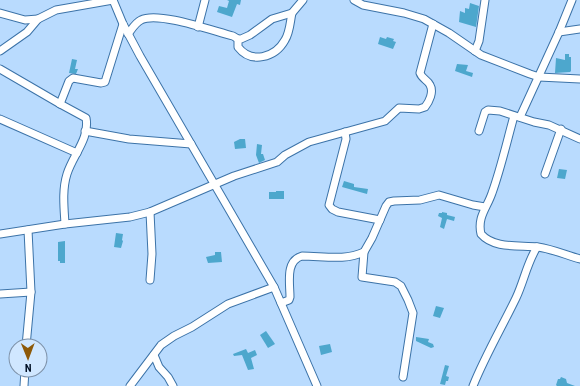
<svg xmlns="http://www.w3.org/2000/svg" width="580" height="386" viewBox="0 0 580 386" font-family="'Roboto Condensed',sans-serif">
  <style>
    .building { fill: #4da7cd }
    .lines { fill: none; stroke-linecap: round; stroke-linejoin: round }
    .minor-casing { stroke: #3c73a8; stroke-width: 9 }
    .minor { stroke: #fff; stroke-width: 7 }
  </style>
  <rect width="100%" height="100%" fill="#b9dbfe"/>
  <g class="building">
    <path d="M227,0H241L240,5L237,4L232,17L217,12L219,6L227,8L229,1Z"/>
    <path d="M470,3L479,6L476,27L459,22L460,11L465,13V8L469,9Z"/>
    <path d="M380,37L386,39L387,37L394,39L393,41L396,42L393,49L378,44Z"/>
    <path d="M565,54H569V57H571V71L570,72L555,73L556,58L565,60Z"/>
    <path d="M72,59L77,60L75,69H78L76,74L69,73Z"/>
    <path d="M457,64L468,65L466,71L473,73L472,77L455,71Z"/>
    <path d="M240,139H245L246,148L235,149L234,142Z"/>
    <path d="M257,144L262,145L261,154H263L265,160L259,163L256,155Z"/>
    <path d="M559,169L567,170L565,179L557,178Z"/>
    <path d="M344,181L354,184V187L368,189L367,194L342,187Z"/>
    <path d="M276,191H284V199H269V192H276Z"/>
    <path d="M442,212L447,213V215L455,217L454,221L447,219L444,229L440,227L442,218L438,216L439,213H442Z"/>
    <path d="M116,233L123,234L122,240L123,241L121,248L114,247Z"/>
    <path d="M65,241V263H60V261H58V242Z"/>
    <path d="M215,252H221L222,262L208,263L206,257L215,255Z"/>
    <path d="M436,306L444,308L440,318L433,316Z"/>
    <path d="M266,331L275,344L268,348L260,335Z"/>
    <path d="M416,337L429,339L428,342L433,344L434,347L431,348L416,341Z"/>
    <path d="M330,344L332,352L321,355L319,346Z"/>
    <path d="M246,349L248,353L255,350L257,355L251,358L254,369L248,370L242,355L234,356L233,354Z"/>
    <path d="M445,365L449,366L446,376L449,377L448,381H446L445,385L440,384Z"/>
    <path d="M561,377L566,379L567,383L575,386H557L556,385L558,379H560Z"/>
  </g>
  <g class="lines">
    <defs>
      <g id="minor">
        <path d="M113,0L123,24L140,56L274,287L317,386"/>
        <path d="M354,0L363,5L404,13L424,19L449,33L481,55L530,74L539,77L580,79"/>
        <path d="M0,13L25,20L38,19"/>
        <path d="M198,27L205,0"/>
        <path d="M559,32L580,29"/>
        <path d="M128,34C132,29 135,23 141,20C158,11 213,31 233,36L238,39H241L250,35L272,19L292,13L303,0"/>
        <path d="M238,39V47C251,64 275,58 285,40C290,32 290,22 292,13"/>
        <path d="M0,51L27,32L38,19L56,10L113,0"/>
        <path d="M475,51L479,41L485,0"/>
        <path d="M0,69L62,105L86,118C90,138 73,155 67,174C62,190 64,207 65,224"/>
        <path d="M60,104L69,81L73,78L101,83L105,82L123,24"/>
        <path d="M514,116C507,141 501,168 492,193C487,208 477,217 481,234C494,249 519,245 538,247C552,249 566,255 580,259"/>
        <path d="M520,117L559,32L572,0"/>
        <path d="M0,119L77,153"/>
        <path d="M85,131L129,139L191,144"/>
        <path d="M479,131L485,112L488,110L500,111L534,122L549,125L580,139"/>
        <path d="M345,132L346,139L329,205L332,209L338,212L380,220"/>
        <path d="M545,174L561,129"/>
        <path d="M150,212L152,254L150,280"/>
        <path d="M0,234L65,224L130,217L150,212L234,176L277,162L285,155L309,142L385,121L399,108L419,109L425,107C429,102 434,92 430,85C428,80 422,79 420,73L433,24"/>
        <path d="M364,252L362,277L395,282L401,286L408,300L413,313L403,377"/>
        <path d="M0,294L31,292"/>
        <path d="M281,303L289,300L290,297C290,283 285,261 302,256C323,256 345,261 364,252L372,238L386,206L389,202L394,201L420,200L439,195L473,205L485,207"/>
        <path d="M26,346L31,292L28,230"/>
        <path d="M154,355L159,367L168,377L173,386"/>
        <path d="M24,386L25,370"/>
        <path d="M130,386L161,345L174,336L192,327L228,304L274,287"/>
        <path d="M473,386C485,356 502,327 516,298C524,281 527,263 537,247"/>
      </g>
    </defs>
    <use href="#minor" class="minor-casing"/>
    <use href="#minor" class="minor"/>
  </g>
  <g transform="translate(28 358) rotate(179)"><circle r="19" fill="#d0e7ff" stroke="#7d91a8"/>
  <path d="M0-3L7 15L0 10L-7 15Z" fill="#8d5908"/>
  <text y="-6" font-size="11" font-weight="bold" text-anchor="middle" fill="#001025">N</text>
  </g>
</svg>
